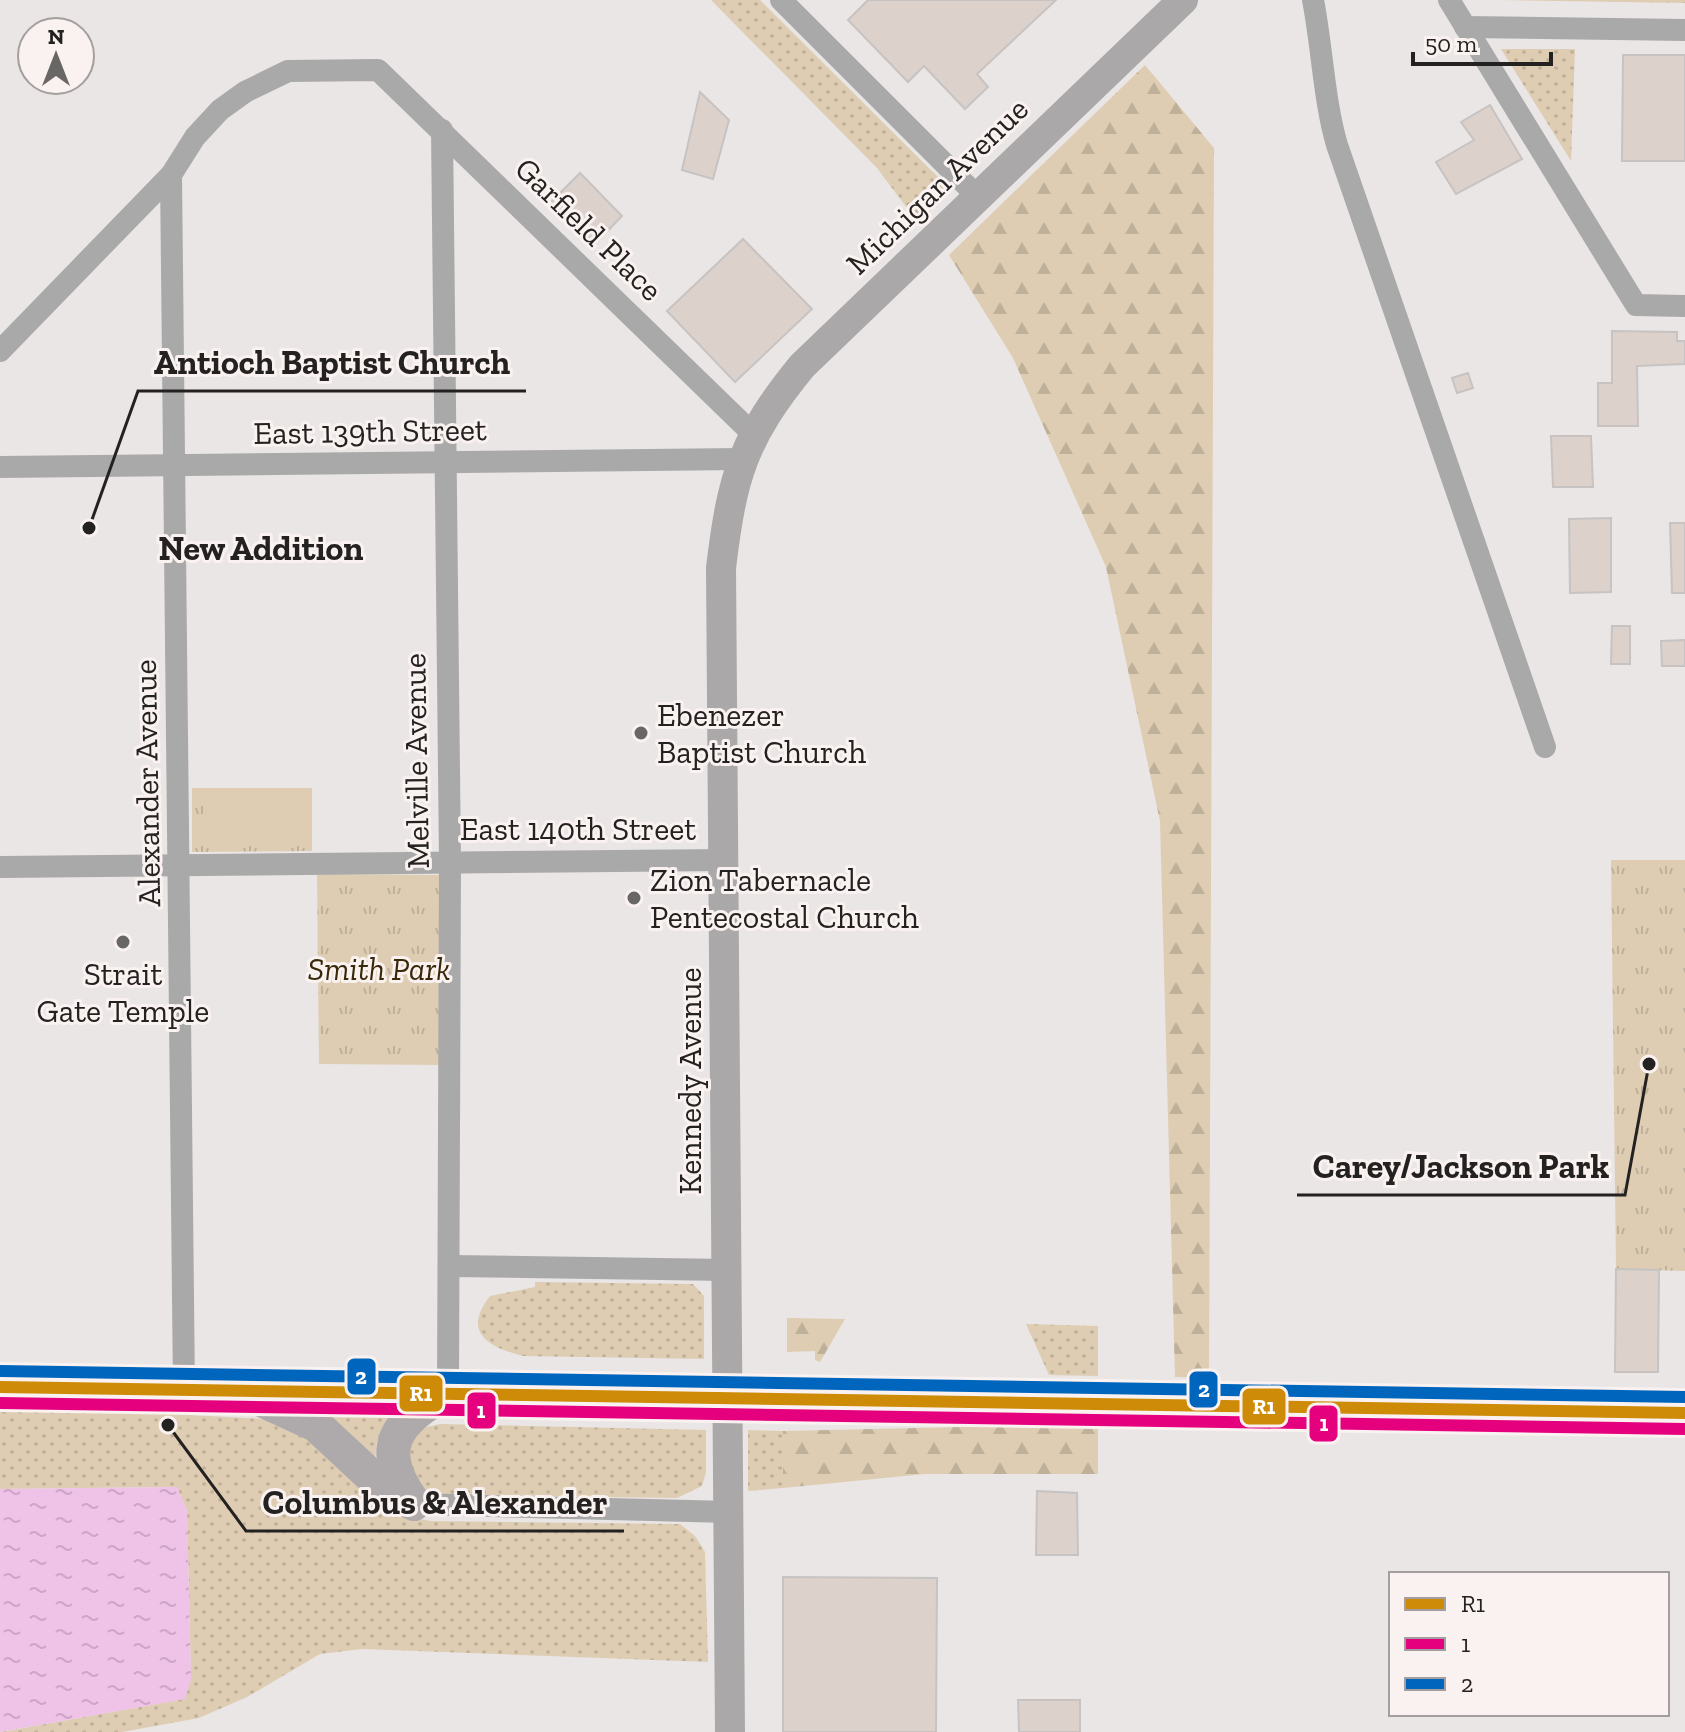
<svg xmlns="http://www.w3.org/2000/svg" width="1685" height="1732" viewBox="0 0 1685 1732" font-family="'Zilla Slab',serif">
  <style>
    .grass { fill: url(#grass-dots) }
    .forest { fill: url(#forest-firs) }
    .park { fill: url(#park-tufts) }
    .pitch { fill: #decdb2 }
    .water { fill: url(#water-ripples) }
    .building { fill: #ddd1cb; stroke: #c6c3c2; stroke-width: 2 }
    .lines { fill: none; stroke-linecap: round; stroke-linejoin: round }
    .street { stroke: #aaa9a9; stroke-width: 22 }
    .secondary { stroke: #aaa8a8; stroke-width: 30 }
    .primary { stroke: #aeaaab; stroke-width: 34 }
    .primary-bridge { stroke: #aeaaab; stroke-width: 34 }
    .bus-1-casing { stroke: #faf2f1; stroke-width: 18 }
    .bus-2-casing { stroke: #faf2f1; stroke-width: 18 }
    .bus-3-casing { stroke: #faf2f1; stroke-width: 18 }
    .bus-1 { stroke: #cd8b07; stroke-width: 12 }
    .bus-2 { stroke: #e5007d; stroke-width: 12 }
    .bus-3 { stroke: #0065bd; stroke-width: 12 }
    .poi-dot { fill: #696666; stroke: #faf2f1; stroke-width: 3 }
    .labels { text-anchor: middle; stroke-width: 6; stroke-linejoin: round; paint-order: stroke }
    .street-label { font-size: 32px; fill: #242121; stroke: #faf2f1 }
    .poi-label { font-size: 32px; fill: #242121; stroke: #faf2f1; text-anchor: start }
    .park-label { font-size: 32px; font-style: italic; fill: #392909; stroke: #faf2f1 }
    .neighbourhood-label { font-size: 34px; font-weight: bold; fill: #242121; stroke: #faf2f1 }
    .leader { fill: none; stroke: #242121; stroke-width: 3 }
    .callout-dot { fill: #242121; stroke: #faf2f1; stroke-width: 3 }
    .callout-label { font-size: 34px; text-anchor: middle; font-weight: bold; fill: #242121; stroke: #faf2f1; stroke-width: 6; stroke-linejoin: round; paint-order: stroke }
    .line-badge { stroke: #faf2f1; stroke-width: 3 }
    .badge-label { font-size: 22px; text-anchor: middle; font-weight: bold; fill: #fff }
  </style>
  <defs>
    <pattern id="grass-dots" width="8" height="8" patternUnits="userSpaceOnUse" patternTransform="scale(2)"><rect width="8" height="8" fill="#decdb2"/><path d="M2 2h.1M6 6h.1" fill="none" stroke="#beb099" stroke-width="1.8" stroke-linecap="round"/></pattern>
    <pattern id="forest-firs" width="22" height="20" patternUnits="userSpaceOnUse" patternTransform="scale(2)"><rect width="22" height="20" fill="#decdb2"/><path d="M5 1l3.5 6h-7zM16 11l3.5 6h-7z" fill="#beb099"/></pattern>
    <pattern id="park-tufts" width="24" height="20" patternUnits="userSpaceOnUse" patternTransform="scale(2)"><rect width="24" height="20" fill="#decdb2"/><path d="M3 7l-1-3M5 7V3M7 7l1-3M15 17l-1-3M17 17v-4M19 17l1-3" fill="none" stroke="#beb099"/></pattern>
    <pattern id="water-ripples" width="26" height="14" patternUnits="userSpaceOnUse" patternTransform="scale(2)"><rect width="26" height="14" fill="#efc2e8"/><path d="M2 4q2-2 4 0t4 0M15 11q2-2 4 0t4 0" fill="none" stroke="#cda6c7"/></pattern>
  </defs>
  <rect width="100%" height="100%" fill="#eae6e6"/>
  <g class="grass">
    <path d="M711,0H760L950,189L919,224L877,168Z"/>
    <path d="M1500,0H1685V3Z"/>
    <path d="M1501,49H1575L1571,161Z"/>
    <path d="M535,1282L693,1284L704,1296V1359L523,1356C487,1347 462,1332 490,1296L535,1287Z"/>
    <path d="M1026,1324L1098,1326V1376L1049,1375Z"/>
    <path d="M0,1405L266,1419L302,1427L398,1515L431,1521L680,1524L695,1536L705,1552L708,1662L362,1649L320,1654L247,1697L199,1718L122,1732H1L184,1699L191,1679L187,1511L177,1487L0,1489Z"/>
    <path d="M325,1413L394,1414L377,1441L375,1462Z"/>
    <path d="M440,1424L706,1430V1472L702,1486L677,1498L441,1495L424,1491L409,1480V1441L426,1427Z"/>
    <path d="M748,1430L783,1431V1488L748,1491Z"/>
  </g>
  <g class="forest">
    <path d="M1145,65L1214,148L1209,1378L1175,1377L1160,821L1106,567L1013,358L949,255Z"/>
    <path d="M787,1318L845,1319L820,1362L815,1360V1351L787,1352Z"/>
    <path d="M1049,1425L1098,1427V1474H925L783,1488V1431Z"/>
  </g>
  <g class="park">
    <path d="M192,788H312V851L192,852Z"/>
    <path d="M1611,860H1685V1271L1616,1269Z"/>
    <path d="M317,874L440,875L441,1065L319,1064Z"/>
  </g>
  <path class="pitch" d="M206,788H305L307,835H205Z"/>
  <path class="water" d="M177,1487L187,1511L191,1679L185,1699L0,1732V1489Z"/>
  <g class="building">
    <path d="M868,0H1056L977,74L988,87L965,109L924,66L908,82L848,20Z"/>
    <path d="M1623,55H1685V161H1622Z"/>
    <path d="M700,92L729,120L713,179L682,170Z"/>
    <path d="M1490,105L1522,159L1456,194L1436,162L1474,140L1461,122Z"/>
    <path d="M580,173L622,216L595,244L551,202Z"/>
    <path d="M743,239L812,309L735,382L667,311Z"/>
    <path d="M1612,331L1677,332V341H1685V364L1637,366L1638,426H1598V383H1612Z"/>
    <path d="M1468,373L1473,388L1457,393L1452,378Z"/>
    <path d="M1551,436H1591L1593,487H1553Z"/>
    <path d="M1611,518V592L1570,593L1569,519Z"/>
    <path d="M1670,523H1685V593H1672Z"/>
    <path d="M1612,626H1630V664H1611Z"/>
    <path d="M1685,640V666H1662L1661,641Z"/>
    <path d="M1616,1269L1659,1270L1658,1372H1615Z"/>
    <path d="M1037,1491L1077,1493L1078,1555H1036Z"/>
    <path d="M783,1577L937,1578L936,1732H783Z"/>
    <path d="M1018,1700H1080V1732H1019Z"/>
  </g>
  <g class="lines">
    <g class="street">
      <path d="M781,0L978,197"/>
      <path d="M1313,0C1322,46 1324,101 1337,145L1545,747"/>
      <path d="M1449,0L1636,305L1685,306"/>
      <path d="M1465,27L1685,30"/>
      <path d="M442,130L450,862L448,1392"/>
      <path d="M171,175L184,1391"/>
      <path d="M0,351L171,175L195,137L220,110L245,92L288,71L378,70L753,434"/>
      <path d="M0,467L741,459"/>
      <path d="M0,867L724,860"/>
      <path d="M450,1266L727,1270"/>
      <path d="M414,1504L730,1512"/>
    </g>
    <path class="secondary" d="M730,1732L721,568C732,476 743,438 802,366L1183,0"/>
    <g class="primary">
      <path d="M0,1387L665,1394"/>
      <path d="M253,1396L316,1425L386,1490L414,1504"/>
      <path d="M802,1397L1685,1413"/>
      <path d="M414,1503C374,1449 395,1421 448,1392"/>
    </g>
    <path class="primary-bridge" d="M665,1394L802,1397"/>
    <defs>
      <path id="bus-1" d="M0,1387L1685,1413"/>
      <path id="bus-2" d="M0,1403L1685,1429"/>
      <path id="bus-3" d="M0,1371L1685,1397"/>
    </defs>
    <use href="#bus-1" class="bus-1-casing"/>
    <use href="#bus-2" class="bus-2-casing"/>
    <use href="#bus-3" class="bus-3-casing"/>
    <use href="#bus-1" class="bus-1"/>
    <use href="#bus-2" class="bus-2"/>
    <use href="#bus-3" class="bus-3"/>
  </g>
  <g class="poi-dot">
    <circle cx="641" cy="733" r="8"/>
    <circle cx="634" cy="898" r="8"/>
    <circle cx="123" cy="942" r="8"/>
  </g>
  <g class="labels">
    <g class="street-label">
      <text transform="translate(937 186) rotate(-44)" y="11">Michigan Avenue</text>
      <text transform="translate(589 229) rotate(44)" y="11">Garfield Place</text>
      <text transform="translate(370 431) rotate(-1)" y="11">East 139th Street</text>
      <text transform="translate(416 761) rotate(-91)" y="11">Melville Avenue</text>
      <text transform="translate(147 783) rotate(-91)" y="11">Alexander Avenue</text>
      <text x="578" y="840">East 140th Street</text>
      <text transform="translate(690 1081) rotate(-90)" y="11">Kennedy Avenue</text>
    </g>
    <g class="poi-label">
      <text x="657" y="726">Ebenezer<tspan x="657" dy="37">Baptist Church</tspan></text>
      <text x="650" y="891">Zion Tabernacle<tspan x="650" dy="37">Pentecostal Church</tspan></text>
      <text x="123" y="985" text-anchor="middle">Strait<tspan x="123" dy="37">Gate Temple</tspan></text>
    </g>
    <g class="park-label">
      <text x="379" y="980">Smith Park</text>
    </g>
    <g class="neighbourhood-label">
      <text x="261" y="560">New Addition</text>
    </g>
  </g>
  <path class="leader" d="M89 528L138 391H526M1649 1064L1625 1195H1297M168 1425L246 1531H624"/>
  <g class="callout-dot">
    <circle cx="89" cy="528" r="8"/>
    <circle cx="1649" cy="1064" r="8"/>
    <circle cx="168" cy="1425" r="8"/>
  </g>
  <g class="callout-label">
    <text x="332" y="374">Antioch Baptist Church</text>
    <text x="1461" y="1178">Carey/Jackson Park</text>
    <text x="435" y="1514">Columbus &amp; Alexander</text>
  </g>
  <g class="line-badge">
    <rect x="346" y="1357" width="31" height="39" rx="8" fill="#0065bd"/>
    <rect x="1188" y="1370" width="31" height="39" rx="8" fill="#0065bd"/>
    <rect x="398" y="1374" width="46" height="39" rx="8" fill="#cd8b07"/>
    <rect x="1241" y="1387" width="46" height="39" rx="8" fill="#cd8b07"/>
    <rect x="466" y="1391" width="31" height="39" rx="8" fill="#e5007d"/>
    <rect x="1308" y="1404" width="31" height="39" rx="8" fill="#e5007d"/>
  </g>
  <g class="badge-label">
    <text x="361" y="1384">2</text>
    <text x="1204" y="1397">2</text>
    <text x="421" y="1401">R1</text>
    <text x="1264" y="1414">R1</text>
    <text x="481" y="1418">1</text>
    <text x="1324" y="1431">1</text>
  </g>
  <rect x="1389" y="1572" width="280" height="144" fill="#faf2f1" stroke="#a49e9e" stroke-width="2"/>
  <rect x="1405" y="1598" width="40" height="12" fill="#cd8b07" stroke="#a49e9e" stroke-width="2"/>
  <text x="1461" y="1612" font-size="24" fill="#242121">R1</text>
  <rect x="1405" y="1638" width="40" height="12" fill="#e5007d" stroke="#a49e9e" stroke-width="2"/>
  <text x="1461" y="1652" font-size="24" fill="#242121">1</text>
  <rect x="1405" y="1678" width="40" height="12" fill="#0065bd" stroke="#a49e9e" stroke-width="2"/>
  <text x="1461" y="1692" font-size="24" fill="#242121">2</text>
  <g transform="translate(56 56)"><circle r="38" fill="#faf2f1" stroke="#a49e9e" stroke-width="2"/>
  <path d="M0-6L14 30L0 20L-14 30Z" fill="#696666"/>
  <text y="-12" font-size="22" font-weight="bold" text-anchor="middle" fill="#242121">N</text>
  </g>
  <path d="M1413 52v12h138v-12" fill="none" stroke="#242121" stroke-width="4"/>
  <text x="1425" y="52" font-size="24" fill="#242121" stroke="#faf2f1" stroke-width="6" paint-order="stroke">50 m</text>
</svg>
